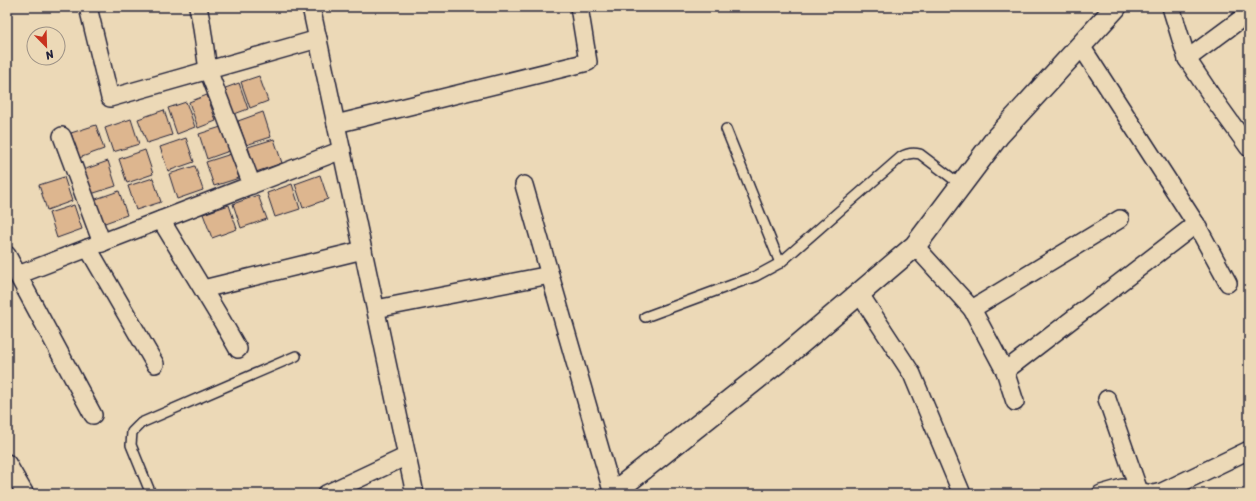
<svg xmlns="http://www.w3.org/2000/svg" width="1256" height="501" viewBox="0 0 1256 501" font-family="Sriracha,sans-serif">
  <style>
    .building { fill: #ddb68f; stroke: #22223b }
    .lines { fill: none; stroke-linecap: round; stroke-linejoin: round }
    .service-casing { stroke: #22223b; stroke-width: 12 }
    .minor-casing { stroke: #22223b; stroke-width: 20 }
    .tertiary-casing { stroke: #22223b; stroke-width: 24 }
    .service { stroke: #ecd9b7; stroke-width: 9 }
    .minor { stroke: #ecd9b7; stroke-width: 17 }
    .tertiary { stroke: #ecd9b7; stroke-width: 21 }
  </style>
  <rect width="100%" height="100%" fill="#ecd9b7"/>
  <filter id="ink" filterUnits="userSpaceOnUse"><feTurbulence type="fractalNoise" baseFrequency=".025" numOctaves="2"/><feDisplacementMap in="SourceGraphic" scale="8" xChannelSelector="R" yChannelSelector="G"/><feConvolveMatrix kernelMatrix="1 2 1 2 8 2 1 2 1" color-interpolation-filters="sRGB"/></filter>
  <g filter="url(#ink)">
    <g class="building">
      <path d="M259,76L268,101L250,108L241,82Z"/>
      <path d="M239,83L248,109L229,116L220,90Z"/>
      <path d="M207,95L216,121L198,128L189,102Z"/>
      <path d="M186,102L195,127L177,134L168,108Z"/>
      <path d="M164,110L172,135L147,143L138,119Z"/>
      <path d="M263,112L271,137L246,145L238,121Z"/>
      <path d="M131,119L139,144L113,152L105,128Z"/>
      <path d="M96,125L104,149L79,158L71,133Z"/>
      <path d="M224,126L232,150L207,159L199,134Z"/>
      <path d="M186,138L194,162L168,171L160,147Z"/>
      <path d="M274,139L282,163L256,172L248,147Z"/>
      <path d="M145,150L153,174L127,183L119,159Z"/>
      <path d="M231,154L239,178L214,186L206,162Z"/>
      <path d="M108,161L116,186L91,194L83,170Z"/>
      <path d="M195,166L203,190L177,199L169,174Z"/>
      <path d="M320,175L328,199L303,208L295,184Z"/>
      <path d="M64,177L72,201L47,210L39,185Z"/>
      <path d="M153,178L161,202L136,210L128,186Z"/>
      <path d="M292,184L300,209L275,217L267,193Z"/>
      <path d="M119,191L127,215L102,224L93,200Z"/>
      <path d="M258,195L267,219L241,228L233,204Z"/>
      <path d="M74,205L82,229L57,238L49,213Z"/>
      <path d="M229,205L237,229L212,238L203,214Z"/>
    </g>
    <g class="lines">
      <defs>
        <g id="service">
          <path d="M726,129L780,263"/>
          <path d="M645,317L756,276L780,263L901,157C907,153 912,152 920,154L961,185"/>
          <path d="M151,494L131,445L132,432L141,423L296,356"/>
        </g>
        <g id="minor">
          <path d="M88,7L110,98L318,39"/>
          <path d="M198,7L201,21L208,70L252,185"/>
          <path d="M311,7L415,494"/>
          <path d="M1171,7L1187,59L1211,95L1249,148"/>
          <path d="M1081,46L1196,224L1228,283"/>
          <path d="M1187,59L1249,13"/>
          <path d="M336,124L588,62L579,7"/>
          <path d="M62,136L102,243"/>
          <path d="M524,185L613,494"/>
          <path d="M161,220L222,321L238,349"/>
          <path d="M915,246L972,309L1005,371L1015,402"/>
          <path d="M88,248L155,364"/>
          <path d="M7,255L93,415"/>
          <path d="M18,275L342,150"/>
          <path d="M203,289L363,250"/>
          <path d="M859,293L912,374L962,494"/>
          <path d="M376,309L550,275"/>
          <path d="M972,309L1120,219"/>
          <path d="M1005,371L1196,224"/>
          <path d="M1107,399L1140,494"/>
          <path d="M7,463L25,494"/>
          <path d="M326,494L407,456"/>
          <path d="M1101,494L1122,488L1153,494L1162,492L1249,450"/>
        </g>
        <path id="tertiary" d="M612,494L788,354L915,246L998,136L1116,7"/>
      </defs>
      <use href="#service" class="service-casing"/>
      <use href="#minor" class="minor-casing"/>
      <use href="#tertiary" class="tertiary-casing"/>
      <use href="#service" class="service"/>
      <use href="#minor" class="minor"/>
      <use href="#tertiary" class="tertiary"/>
    </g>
  </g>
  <rect width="1256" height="501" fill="none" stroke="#ecd9b7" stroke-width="24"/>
  <rect x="12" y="12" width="1232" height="477" fill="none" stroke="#22223b" stroke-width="1.5" filter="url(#ink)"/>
  <g transform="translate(46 46) rotate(157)"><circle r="19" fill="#ecd9b7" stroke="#9b9085"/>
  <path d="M0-3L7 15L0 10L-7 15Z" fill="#c8321e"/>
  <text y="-6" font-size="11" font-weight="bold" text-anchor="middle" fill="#22223b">N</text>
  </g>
</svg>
